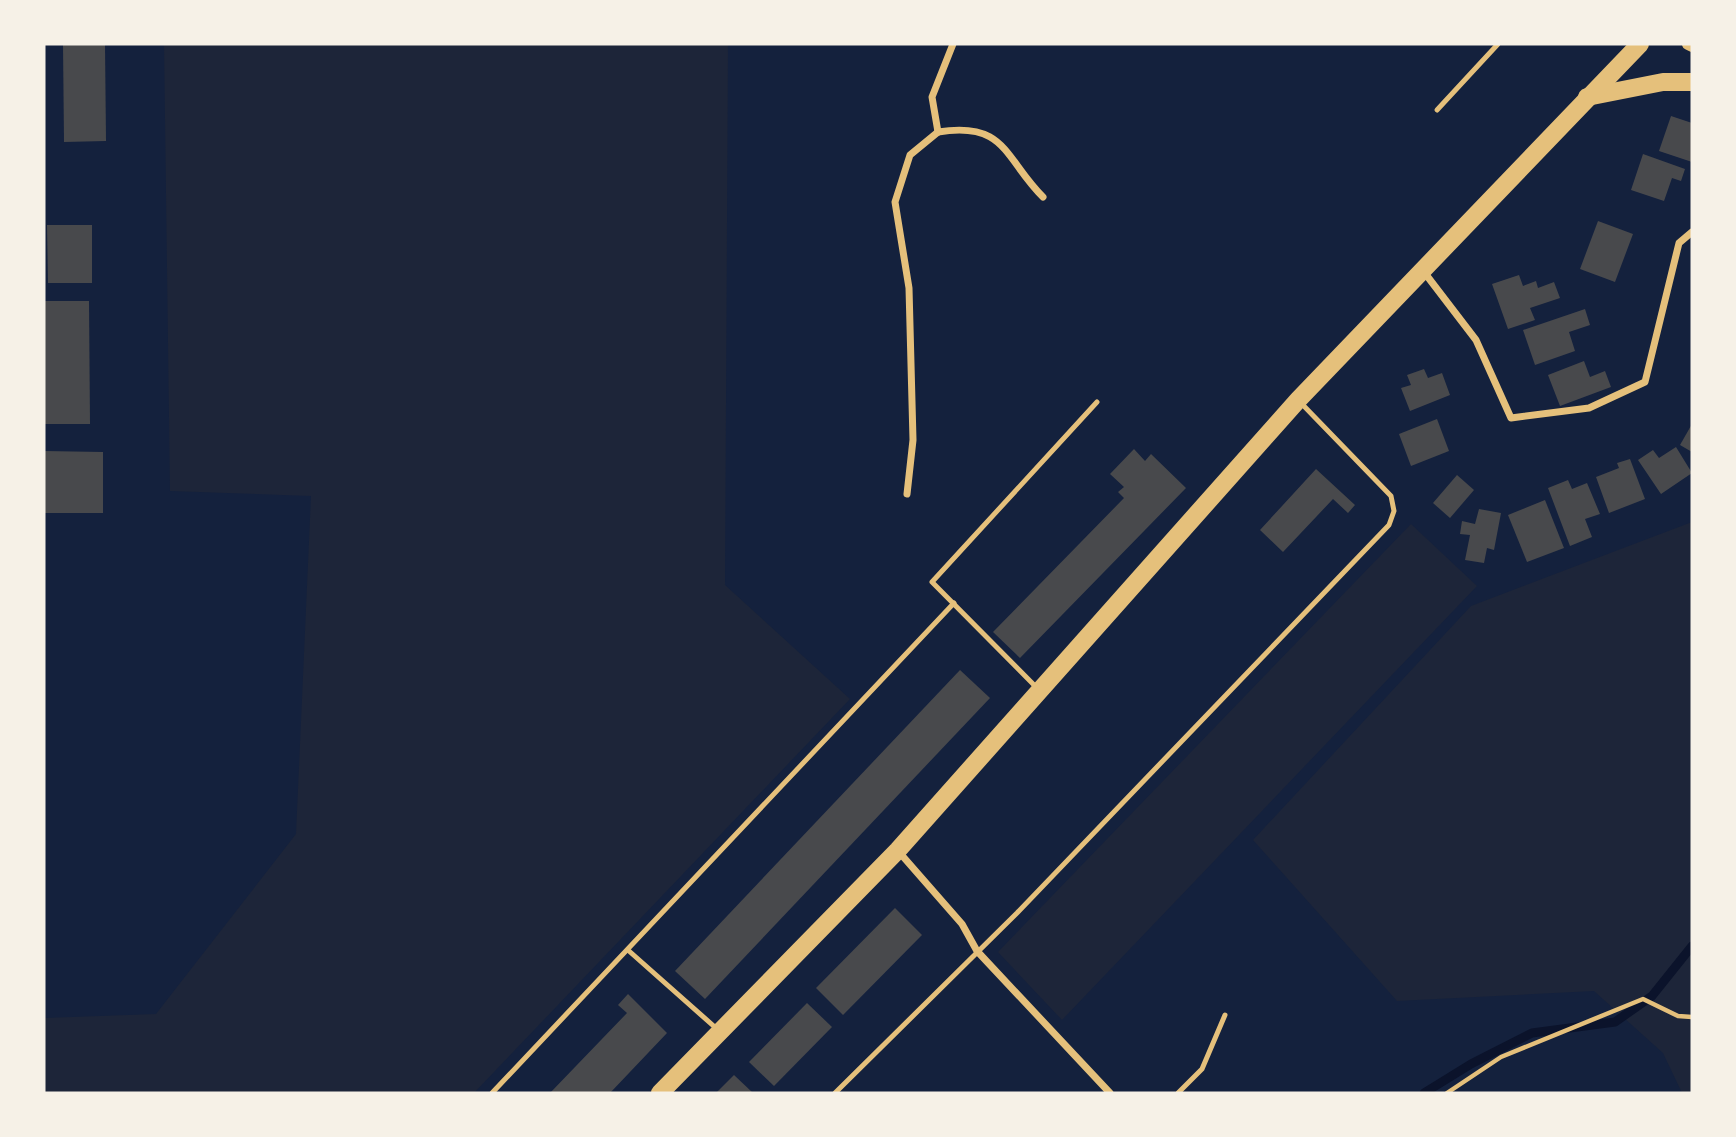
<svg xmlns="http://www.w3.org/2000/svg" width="1736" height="1137" viewBox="0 0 1736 1137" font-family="'Alegreya Sans',sans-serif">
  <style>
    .green { fill: #1d2539 }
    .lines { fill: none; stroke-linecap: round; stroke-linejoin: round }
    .stream { stroke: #0b132b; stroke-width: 9 }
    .building { fill: #48494c }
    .path { stroke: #e5c07b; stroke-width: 4.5 }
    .service { stroke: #e5c07b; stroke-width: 5 }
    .minor { stroke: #e5c07b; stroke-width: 7 }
    .tertiary { stroke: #e5c07b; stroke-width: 12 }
    .primary { stroke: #e5c07b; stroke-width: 18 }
  </style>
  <rect width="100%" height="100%" fill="#14213d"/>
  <g class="green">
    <path d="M164,44H728L725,585L850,699L474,1093H44V1018L156,1014L296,834L311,496L170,491Z"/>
    <path d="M1692,522V1093H1682L1663,1053L1594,991L1397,1001L1253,840L1471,606Z"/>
    <path d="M1411,524L1477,586L1062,1020L998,952Z"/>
  </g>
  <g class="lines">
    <path class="stream" d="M1424,1093L1471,1064L1532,1033L1615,1022L1652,996L1692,946"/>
  </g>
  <g class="building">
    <path d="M63,44H105L106,141L64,142Z"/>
    <path d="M1671,116L1692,123V162L1659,151Z"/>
    <path d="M1643,154L1685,169L1681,181L1672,178L1664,201L1631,190Z"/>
    <path d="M1598,221L1633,234L1615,282L1580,269Z"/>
    <path d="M47,225H92V283H48Z"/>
    <path d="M1519,275L1523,286L1536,281L1538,288L1554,282L1560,298L1530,308L1535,320L1508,329L1492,284Z"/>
    <path d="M44,301H89L90,424H44Z"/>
    <path d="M1585,309L1590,325L1569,332L1575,351L1535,365L1523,330Z"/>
    <path d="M1584,361L1590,377L1605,371L1611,387L1560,406L1548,375Z"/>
    <path d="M1424,369L1428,378L1442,373L1450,395L1410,411L1401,388L1411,385L1407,375Z"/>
    <path d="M1437,419L1449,451L1411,466L1399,434Z"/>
    <path d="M1692,424V452L1680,445Z"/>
    <path d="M1676,447L1692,473L1661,494L1638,460L1653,450L1659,458Z"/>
    <path d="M1134,449L1145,461L1151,454L1186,488L1020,658L993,632L1124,498L1118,492L1124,487L1110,474Z"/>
    <path d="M44,451L103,452V513H44Z"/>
    <path d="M1630,459L1645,499L1609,513L1596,477L1619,468L1617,463Z"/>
    <path d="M1316,469L1355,505L1348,513L1333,499L1283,552L1260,530Z"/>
    <path d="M1457,475L1474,490L1450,518L1433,503Z"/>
    <path d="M1568,480L1572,489L1587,483L1600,514L1585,519L1592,537L1570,546L1548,488Z"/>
    <path d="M1545,500L1564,548L1527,562L1508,515Z"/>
    <path d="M1479,509L1501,513L1494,550L1487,548L1484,563L1465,560L1470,535L1460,534L1462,521L1475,524Z"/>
    <path d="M960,670L990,698L705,999L675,971Z"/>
    <path d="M895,908L922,935L843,1015L816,988Z"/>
    <path d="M628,994L667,1033L610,1093H550L627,1013L618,1005Z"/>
    <path d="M807,1003L832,1027L774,1086L749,1062Z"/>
    <path d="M734,1075L753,1093H716Z"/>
  </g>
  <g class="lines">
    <path class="path" d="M1447,1093L1501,1057L1643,999L1678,1016L1692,1017"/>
    <g class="service">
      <path d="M1437,110L1498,44"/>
      <path d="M1037,688L932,582L1097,402"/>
      <path d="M629,951L717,1029"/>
      <path d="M492,1093L954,603"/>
      <path d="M835,1093L1017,913L1389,525L1394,511L1391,496L1300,402"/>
      <path d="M1178,1093L1202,1069L1225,1015"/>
    </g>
    <g class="minor">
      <path d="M938,132C1006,121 1004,158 1043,197"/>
      <path d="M938,132L932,97L953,44"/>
      <path d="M1424,272L1476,340L1511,418L1589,408L1645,382L1679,243L1692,232"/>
      <path d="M907,494L913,440L909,288L895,202L910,155L938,132"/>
      <path d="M899,852L962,924L977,951L1110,1093"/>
    </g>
    <path class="tertiary" d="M1688,44L1692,46"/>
    <g class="primary">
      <path d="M1587,97L1663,82H1692"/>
      <path d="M660,1093L898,850L1298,400L1640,44"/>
    </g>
  </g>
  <rect width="1736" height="1137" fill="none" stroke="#f6f1e7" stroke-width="91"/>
</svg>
